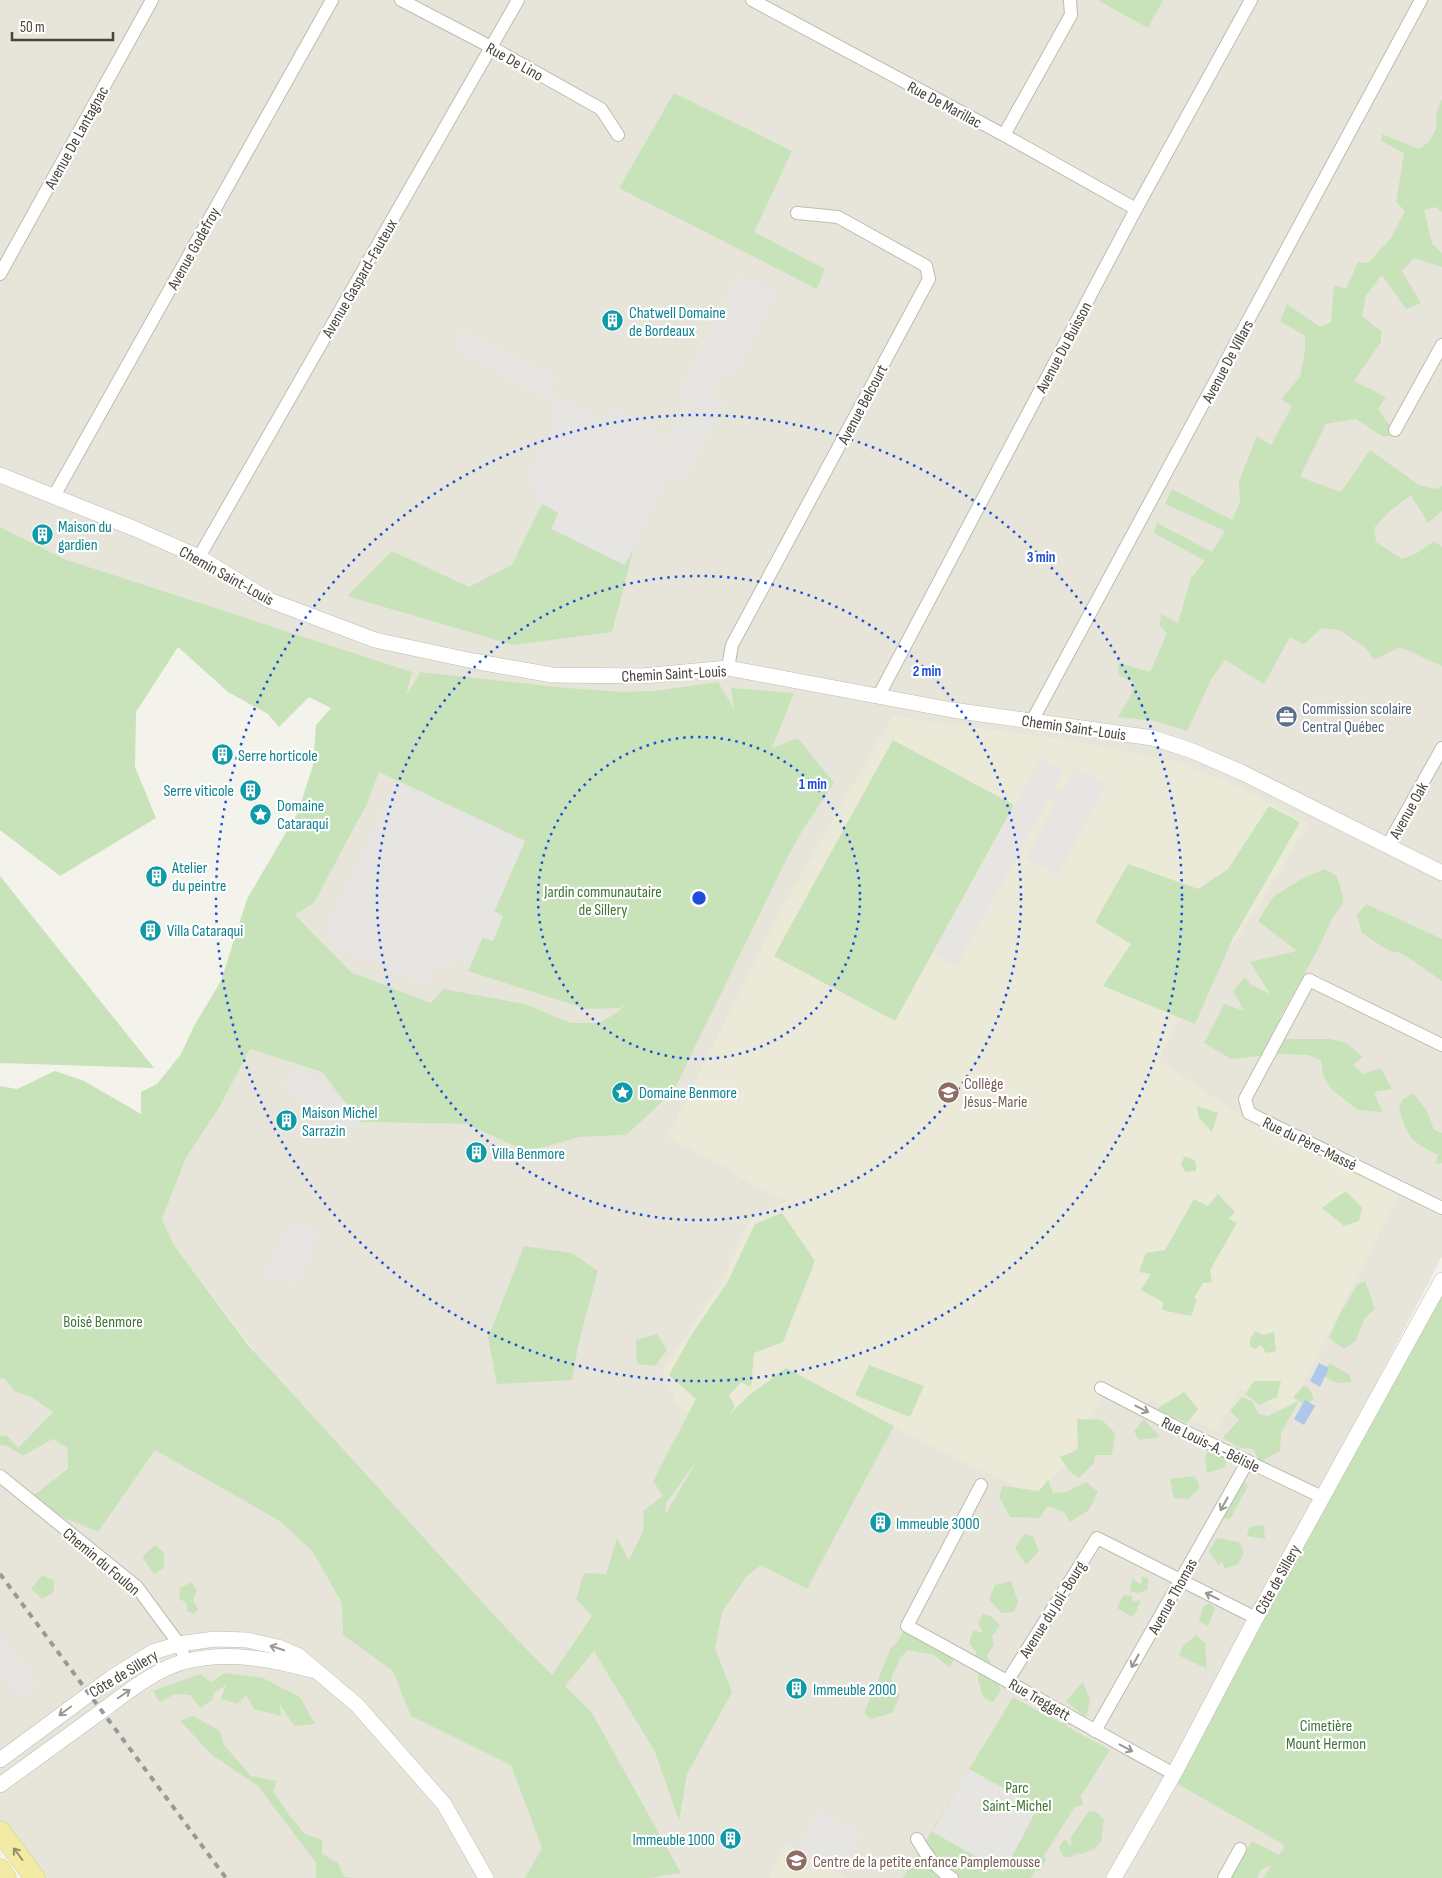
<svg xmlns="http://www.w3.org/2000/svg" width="1442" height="1878" viewBox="0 0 1442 1878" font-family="'Sofia Sans Condensed',sans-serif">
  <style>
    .residential { fill: #e7e5da }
    .education { fill: #ebe9d7 }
    .green { fill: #c8e3b9; fill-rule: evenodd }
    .parking { fill: #e6e5e2 }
    .water { fill: #afc7e9 }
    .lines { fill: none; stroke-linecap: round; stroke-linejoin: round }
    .minor-casing { stroke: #bebcaf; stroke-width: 14 }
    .tertiary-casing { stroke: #bebcaf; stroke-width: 16 }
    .primary-casing { stroke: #d7cc76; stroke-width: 21 }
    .minor { stroke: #fff; stroke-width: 12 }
    .tertiary { stroke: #fff; stroke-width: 15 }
    .primary { stroke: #f3eba5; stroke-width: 20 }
    .rail { stroke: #999; stroke-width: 4; stroke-dasharray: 6 6; stroke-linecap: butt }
    .oneway { stroke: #9a9893 }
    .oneway2 { stroke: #948f6a }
    .ring { fill: none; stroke: #1d4ed8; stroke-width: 2.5; stroke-dasharray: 2.5 5 }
    .labels { text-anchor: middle; stroke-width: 4.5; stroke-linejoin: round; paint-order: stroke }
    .street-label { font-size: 16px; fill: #47443a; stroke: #fff }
    .culture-label { font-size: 16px; fill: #0d838f; stroke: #fff; text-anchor: start }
    .service-label { font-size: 16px; fill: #4e5e75; stroke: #fff; text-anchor: start }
    .park-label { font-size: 16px; fill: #3f7333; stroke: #fff }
    .education-label { font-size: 16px; fill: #785e54; stroke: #fff; text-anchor: start }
    .centre { fill: #1d4ed8; stroke: #fff; stroke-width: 2.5 }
    .ring-label { font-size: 15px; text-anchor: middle; font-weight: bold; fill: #1d4ed8; stroke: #fff; stroke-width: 4.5; stroke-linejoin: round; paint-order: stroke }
  </style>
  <rect width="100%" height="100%" fill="#f4f3eb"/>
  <g class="residential">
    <path d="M0,0H1442V1257L1169,1778L1342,1878H39L0,1828V1445L7,1446L23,1456L53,1439L67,1448L68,1467L34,1495L261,1360L174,1245L162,1219L186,1158L219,1108L250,1049L322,1072L361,1122L466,1124L527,1152L580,1137L626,1135L804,828L704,922L619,1011L599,1023H571L525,1004L431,1003L351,972L294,915L314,903L367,804L402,710L67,560L0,527Z"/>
    <path d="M4,1378L14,1391L31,1397L53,1412L18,1448L8,1436L0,1435V1379Z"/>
  </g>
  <g class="education">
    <path d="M893,716L1073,741L1178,762L1233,784L1308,824L1256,910L1170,1035L1159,1060L1251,1123L1400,1193L1287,1414L1240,1388L1217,1431L1150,1398L1144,1411L1104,1392L1064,1467L1034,1495L912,1436L786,1368L714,1432L678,1405L662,1372L721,1282L752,1217L787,1200L751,1184L724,1167L668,1137L773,924Z"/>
    <path d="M787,1845L848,1878H768Z"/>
  </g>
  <g class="green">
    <path d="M1097,0H1163L1148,28Z"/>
    <path d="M674,93L792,151L754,232L825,269L817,289L619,188Z"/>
    <path d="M1442,99V212L1436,207L1424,210L1432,244L1442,253V267L1414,258L1402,271L1421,303L1406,309L1382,275L1366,295L1362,316L1381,331V342L1354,381L1386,397L1378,409L1397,435L1383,437L1356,419L1326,424L1300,477L1341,492L1370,450L1419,485L1436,489L1442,486V511L1428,523L1411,495L1390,511L1374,528L1376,542L1402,559L1417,553L1434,541L1442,547V666L1400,647L1374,660L1366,648L1339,630L1322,628L1304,644L1290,637L1264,684L1225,660L1212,678L1187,731L1155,721L1118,717L1130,697L1135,683L1118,675L1119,663L1150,672L1167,633L1160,626L1161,614L1178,623L1191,578L1205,561L1154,533L1157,523L1212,552L1225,531L1165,504L1172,489L1232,520L1240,502L1239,481L1257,436L1271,445L1292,406L1281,399L1300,377L1305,350V336L1280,321L1287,304L1320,327L1331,322L1334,285L1346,289L1358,262L1368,263L1391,238L1405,211L1396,202L1404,153L1381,141L1382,134L1419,149L1429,142L1437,127L1436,113Z"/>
    <path d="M542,504L581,526L633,551L612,632L513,645L347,596L392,551L469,587L512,565Z"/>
    <path d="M0,527L67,560L412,672L406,696L420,672L567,688L624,692L655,691L718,682L734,709L731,688L794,693L772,748L798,738L834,783L804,828L787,858L673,1092L626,1135L580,1137L527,1152L466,1124L360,1122L322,1072L250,1049L219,1108L186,1158L162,1219L174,1245L249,1346L505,1627L552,1675L592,1616L576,1599L584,1573L606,1574L617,1538L629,1560L644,1529L643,1511L663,1496L653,1481L696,1399L669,1375L690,1337L727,1283L755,1224L782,1213L815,1261L783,1342L754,1353L751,1387L741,1382L729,1395L735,1406L730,1414L748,1396L786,1368L894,1426L807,1589L761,1565L746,1577L722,1612L715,1648L732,1692L687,1774L679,1821L655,1752L594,1651L565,1686L592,1713L681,1873L649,1878H525L542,1848L511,1765L411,1716L393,1671L343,1635L342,1603L313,1552L280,1521L155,1450L98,1532L48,1511L34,1495L68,1468L67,1448L53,1439L23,1456L7,1446L0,1445V1435L8,1436L18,1448L53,1412L31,1397L14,1391L4,1378L0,1379V1086L17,1089L55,1071L84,1081L141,1114V1092L157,1084L181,1054L194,1026L221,981L247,899L298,812L313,765L316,725L331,708L309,697L279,727L268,714L228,692L178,647L136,712L135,767L156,818L60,876L0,830ZM379,772L525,841L494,912L492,941L483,937L468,971L586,1009L620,1008L630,997L619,1011L599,1023H571L525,1004L443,989L431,1003L351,972L295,915L314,903L367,804ZM693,1466H694L665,1515L666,1503Z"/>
    <path d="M893,740L1014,805L895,1021L774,956Z"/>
    <path d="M1269,806L1300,822L1233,938L1195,1024L1103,986L1131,944L1095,922L1128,864L1198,889L1228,869Z"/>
    <path d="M1324,869L1337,876L1344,902L1332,919L1316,953L1280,1017L1282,1039H1331L1346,1043L1363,1057L1353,1065L1363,1074L1381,1068L1392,1089L1374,1092L1382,1112L1358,1110L1332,1090L1323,1075L1321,1060L1308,1055L1277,1054L1231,1059L1204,1043L1224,1004L1244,1011L1233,991L1245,977L1250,984L1270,994L1250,962L1297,951L1258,921L1273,897L1298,881Z"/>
    <path d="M0,876L154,1068L0,1063Z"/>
    <path d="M1366,904L1442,939V981L1409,958L1398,952L1389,951L1362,933L1357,915Z"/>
    <path d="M1413,1093L1427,1111L1434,1130L1442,1133V1163L1435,1164L1438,1155C1411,1142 1406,1136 1399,1107L1403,1099Z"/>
    <path d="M1197,1106L1218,1113L1212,1132L1199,1118Z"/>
    <path d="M1184,1157L1191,1158L1196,1162V1171L1186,1172L1181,1165Z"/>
    <path d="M1346,1191L1362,1208L1359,1221L1344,1226L1322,1208Z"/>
    <path d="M1218,1194L1235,1212L1228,1218L1237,1223L1210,1270L1212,1282L1203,1283L1194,1298L1197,1300L1191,1316L1162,1310L1163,1302L1141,1290L1151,1274L1139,1272L1146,1253L1165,1250L1194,1199L1208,1206Z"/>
    <path d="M524,1246L572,1253L598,1271L579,1341L572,1380L497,1384L488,1338Z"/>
    <path d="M1365,1281L1375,1309L1364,1319L1356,1341L1344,1349L1329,1338L1341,1312L1357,1285Z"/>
    <path d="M1442,1281V1878H1263L1272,1865L1261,1870L1257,1878H1231L1252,1841L1279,1855L1284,1848V1845L1169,1779Z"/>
    <path d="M1255,1331L1263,1335L1274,1332L1276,1351L1266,1353L1261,1345L1256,1349L1250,1347V1339Z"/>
    <path d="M657,1334L667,1350L655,1366L637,1364L636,1340Z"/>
    <path d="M1330,1363L1350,1375L1351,1382C1338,1385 1330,1382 1321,1372Z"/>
    <path d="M869,1365L924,1386L910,1417L855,1395Z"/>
    <path d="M1254,1381H1281L1277,1397L1260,1405L1245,1394Z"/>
    <path d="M1304,1386L1309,1388L1314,1398L1306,1406L1293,1397Z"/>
    <path d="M1184,1392L1198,1409L1187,1423L1157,1409Z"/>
    <path d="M1242,1397L1252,1401L1259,1414L1268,1416L1299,1401L1281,1433L1280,1451L1260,1462L1253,1449L1238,1447L1223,1438L1239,1420L1230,1411Z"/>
    <path d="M1077,1419L1102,1420L1115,1433L1112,1455H1095L1094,1463L1079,1478L1070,1472L1060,1457L1078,1450Z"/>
    <path d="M1144,1419L1160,1437L1139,1440L1134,1431Z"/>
    <path d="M1208,1447L1225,1453L1226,1467L1207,1473L1205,1458Z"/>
    <path d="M1235,1470L1248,1486L1230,1519L1211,1517Z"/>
    <path d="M1195,1476L1200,1487L1189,1499L1174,1498L1170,1479Z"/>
    <path d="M1048,1480L1053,1493L1066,1492L1087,1482L1098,1492L1089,1510L1070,1522L1064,1512L1048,1506L1039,1518L1010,1517L999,1496L1003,1486L1039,1491Z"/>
    <path d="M1258,1525L1264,1526L1265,1539L1247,1536L1249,1528Z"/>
    <path d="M1024,1534L1033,1536L1039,1551L1026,1565L1015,1548Z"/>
    <path d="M1217,1538L1239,1542L1244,1552L1238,1564L1225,1569L1222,1561L1219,1566L1209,1551Z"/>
    <path d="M155,1545L164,1552V1568L154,1574L142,1557Z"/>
    <path d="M42,1575L55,1581L53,1593L42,1599L31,1589Z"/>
    <path d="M1142,1576L1149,1579L1147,1590L1138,1593L1130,1591L1132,1578L1141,1585Z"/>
    <path d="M1011,1581L1018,1602L1014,1612L1001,1613L989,1599L995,1585Z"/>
    <path d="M192,1582L197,1591L193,1600L198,1609L194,1614L187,1611V1604L179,1598L180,1588Z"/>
    <path d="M1123,1595L1132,1596L1133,1602L1141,1600L1135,1614L1132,1617L1117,1608Z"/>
    <path d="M1210,1603L1215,1608L1208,1627L1199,1621L1203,1606Z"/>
    <path d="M983,1614L992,1617L1000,1626L992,1636L994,1645L987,1655L1001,1690L993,1702L983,1697L978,1680L979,1668L974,1656L977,1653L969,1643L973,1630L983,1633L978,1623Z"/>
    <path d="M905,1628L955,1656L950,1668L934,1655L908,1650L901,1657L891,1678L900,1696L892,1713L870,1719L864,1713L891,1648L898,1641Z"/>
    <path d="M1196,1635L1205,1643L1207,1669L1179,1655L1183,1646Z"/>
    <path d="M225,1673L263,1678L300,1697L315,1724L294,1726L280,1704L281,1716L254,1709L246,1695L238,1704L221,1699L226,1685L214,1693L212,1700L200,1708L190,1695L175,1694L159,1702L153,1691L200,1674L211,1682Z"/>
    <path d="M1083,1682L1090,1699L1086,1718L1066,1701Z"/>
    <path d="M1013,1697L1061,1723L1068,1721L1066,1726L1110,1750L1081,1796L1083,1804L1074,1808L1044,1856L1046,1860L1039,1871L1036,1870L1031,1878H903Z"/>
    <path d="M193,1716L219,1730L224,1745L251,1776L277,1781L273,1791L289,1815L305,1834L322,1840V1854L338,1863L344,1877L357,1878H316V1863L258,1786L212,1755L180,1721Z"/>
    <path d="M1089,1811L1096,1812L1104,1819L1101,1842L1094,1849L1081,1854L1078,1853L1071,1857H1063L1059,1847L1065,1839L1071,1847V1837Z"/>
  </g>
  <g class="parking">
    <path d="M739,273L777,292L735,377L723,371L712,394L725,400L684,483L669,476L625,565L551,529L559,512L542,503L526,479L558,419L556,406L452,348L461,329L557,377L550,392L602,420L609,406L663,432L658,444H665L687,402L677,397Z"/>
    <path d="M1041,758L1064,771L1055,788L1062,792L1076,767L1107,784L1057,875L1026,858L1056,803L1049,798L956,967L933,954Z"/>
    <path d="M396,780L525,841L494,911L503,916L493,941L483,937L472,961L446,964L432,969L425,985L338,947L326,930Z"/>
    <path d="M299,1065L363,1116L348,1141L282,1086Z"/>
    <path d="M294,1219L320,1232L294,1287L263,1273Z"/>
    <path d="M0,1634L40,1685L20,1700L0,1674Z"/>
    <path d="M969,1769L1038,1807L1004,1872L932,1832Z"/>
    <path d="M817,1808L861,1832L839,1873L795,1849Z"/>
  </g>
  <g class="water">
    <path d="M1319,1363L1329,1368L1320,1387L1310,1381Z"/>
    <path d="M1305,1400L1315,1406L1304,1425L1294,1419Z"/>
  </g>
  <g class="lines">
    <defs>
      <g id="minor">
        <path d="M401,0L491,47L601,109L618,135"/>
        <path d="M752,0L1004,135L1136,209"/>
        <path d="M1004,135L1071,15L1070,0"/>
        <path d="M0,274L152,0"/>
        <path d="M1395,430L1442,345"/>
        <path d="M54,496L332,0"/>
        <path d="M199,557L518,0"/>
        <path d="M728,668L732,645L929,279L926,266L838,217L797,213"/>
        <path d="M878,697L1136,209L1251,0"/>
        <path d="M1032,721L1421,0"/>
        <path d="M1388,845L1442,748"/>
        <path d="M1442,1045L1309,980L1245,1099L1249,1113L1442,1208"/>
        <path d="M1101,1388L1182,1430L1322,1497"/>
        <path d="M0,1476L137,1587L179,1644L186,1661"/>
        <path d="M981,1485L907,1626C996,1674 1084,1725 1174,1774"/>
        <path d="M1008,1680L1097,1538L1256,1618"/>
        <path d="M1095,1731L1248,1461"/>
        <path d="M917,1839C926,1855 936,1869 952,1878"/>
        <path d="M1224,1878L1240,1849"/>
      </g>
      <g id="tertiary">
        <path d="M0,475L133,528L199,557L269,600L375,640L473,661L552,675L642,676L728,668L952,710L1153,738L1190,750L1241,772L1442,873"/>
        <path d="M0,1760L111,1678L153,1652L179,1644L215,1639L247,1640L278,1647L299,1656L357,1705L444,1804L486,1878"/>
        <path d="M0,1785C34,1760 68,1736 102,1711C126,1693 157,1668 187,1661C228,1651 271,1659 311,1670"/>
        <path d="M1114,1878L1174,1774L1256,1618L1442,1280"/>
      </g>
      <g id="primary">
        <path d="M0,1831L35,1878"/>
        <path d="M0,1869L6,1878"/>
      </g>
    </defs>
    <use href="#minor" class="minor-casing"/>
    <use href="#tertiary" class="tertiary-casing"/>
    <use href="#primary" class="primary-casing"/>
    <use href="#minor" class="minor"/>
    <use href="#tertiary" class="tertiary"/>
    <use href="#primary" class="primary"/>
    <path class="rail" d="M0,1574L226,1878"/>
  </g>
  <defs><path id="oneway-shaft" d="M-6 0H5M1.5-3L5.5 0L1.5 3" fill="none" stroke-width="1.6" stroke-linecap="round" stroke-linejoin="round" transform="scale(1.25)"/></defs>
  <g class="oneway">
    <use href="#oneway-shaft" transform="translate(1142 1409) rotate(27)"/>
    <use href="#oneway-shaft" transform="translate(1224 1504) rotate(119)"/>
    <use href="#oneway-shaft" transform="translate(1212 1596) rotate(-154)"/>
    <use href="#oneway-shaft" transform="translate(277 1648) rotate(-162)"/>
    <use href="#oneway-shaft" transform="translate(1135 1661) rotate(119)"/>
    <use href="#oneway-shaft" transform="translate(124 1694) rotate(-35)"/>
    <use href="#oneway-shaft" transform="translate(65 1711) rotate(143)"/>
    <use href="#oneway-shaft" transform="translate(1126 1748) rotate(28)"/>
  </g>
  <use class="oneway2" href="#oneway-shaft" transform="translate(18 1854) rotate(-127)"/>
  <g class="ring">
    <circle cx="699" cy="898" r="161"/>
    <circle cx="699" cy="898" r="322"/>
    <circle cx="699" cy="898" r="483"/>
  </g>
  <defs>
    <symbol id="building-disc" viewBox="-11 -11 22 22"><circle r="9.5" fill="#0f9aa8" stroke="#fff"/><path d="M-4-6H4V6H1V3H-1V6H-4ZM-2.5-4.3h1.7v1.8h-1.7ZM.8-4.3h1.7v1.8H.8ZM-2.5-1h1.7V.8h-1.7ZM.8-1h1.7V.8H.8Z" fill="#fff"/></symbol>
    <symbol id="office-disc" viewBox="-11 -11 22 22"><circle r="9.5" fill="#5c6f8a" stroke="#fff"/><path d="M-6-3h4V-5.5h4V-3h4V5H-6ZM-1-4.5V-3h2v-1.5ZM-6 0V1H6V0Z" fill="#fff"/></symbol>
    <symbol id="sight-disc" viewBox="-11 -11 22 22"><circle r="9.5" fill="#0f9aa8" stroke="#fff"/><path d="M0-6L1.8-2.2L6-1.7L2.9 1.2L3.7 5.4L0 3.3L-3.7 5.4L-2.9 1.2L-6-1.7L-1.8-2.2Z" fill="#fff"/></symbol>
    <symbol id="school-disc" viewBox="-11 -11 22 22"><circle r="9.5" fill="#8d6e63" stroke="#fff"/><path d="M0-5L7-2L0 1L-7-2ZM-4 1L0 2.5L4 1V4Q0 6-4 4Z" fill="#fff"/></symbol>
  </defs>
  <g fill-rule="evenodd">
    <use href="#building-disc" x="600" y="308" width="25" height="25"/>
    <use href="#building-disc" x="30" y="522" width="25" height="25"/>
    <use href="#office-disc" x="1274" y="704" width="25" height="25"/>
    <use href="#building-disc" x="210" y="742" width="25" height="25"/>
    <use href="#building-disc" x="238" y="778" width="25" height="25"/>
    <use href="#sight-disc" x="248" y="802" width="25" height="25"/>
    <use href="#building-disc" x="144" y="864" width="25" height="25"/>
    <use href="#building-disc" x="138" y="918" width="25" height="25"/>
    <use href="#sight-disc" x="610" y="1080" width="25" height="25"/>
    <use href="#school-disc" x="936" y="1080" width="25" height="25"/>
    <use href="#building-disc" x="274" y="1108" width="25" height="25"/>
    <use href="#building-disc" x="464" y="1140" width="25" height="25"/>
    <use href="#building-disc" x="868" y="1510" width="25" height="25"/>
    <use href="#building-disc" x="784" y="1676" width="25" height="25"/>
    <use href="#building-disc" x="718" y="1826" width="25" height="25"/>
    <use href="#school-disc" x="784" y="1848" width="25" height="25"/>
  </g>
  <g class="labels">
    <g class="street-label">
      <text transform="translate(515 61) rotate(29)" y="6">Rue De Lino</text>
      <text transform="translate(945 104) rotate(28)" y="6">Rue De Marillac</text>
      <text transform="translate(76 137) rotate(-61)" y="6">Avenue De Lantagnac</text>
      <text transform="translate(193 248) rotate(-61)" y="6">Avenue Godefroy</text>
      <text transform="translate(359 278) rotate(-60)" y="6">Avenue Gaspard-Fauteux</text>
      <text transform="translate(1063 347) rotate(-62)" y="6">Avenue Du Buisson</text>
      <text transform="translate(1227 361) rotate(-62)" y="6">Avenue De Villars</text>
      <text transform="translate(862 404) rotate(-62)" y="6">Avenue Belcourt</text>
      <text transform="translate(227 575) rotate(29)" y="6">Chemin Saint-Louis</text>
      <text transform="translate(674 673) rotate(-3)" y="6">Chemin Saint-Louis</text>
      <text transform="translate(1074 727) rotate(8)" y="6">Chemin Saint-Louis</text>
      <text transform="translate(1408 810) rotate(-61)" y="6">Avenue Oak</text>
      <text transform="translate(1310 1143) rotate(26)" y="6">Rue du Père-Massé</text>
      <text transform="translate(1211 1444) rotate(26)" y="6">Rue Louis-A.-Bélisle</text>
      <text transform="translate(102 1561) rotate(40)" y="6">Chemin du Foulon</text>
      <text transform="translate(1277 1579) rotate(-61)" y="6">Côte de Sillery</text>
      <text transform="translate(1172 1596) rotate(-61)" y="6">Avenue Thomas</text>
      <text transform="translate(1052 1609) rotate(-58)" y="6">Avenue du Joli-Bourg</text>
      <text transform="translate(123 1673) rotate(-31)" y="6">Côte de Sillery</text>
      <text transform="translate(1040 1699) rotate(30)" y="6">Rue Treggett</text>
    </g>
    <g class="culture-label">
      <text x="629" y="318">Chatwell Domaine<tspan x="629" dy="18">de Bordeaux</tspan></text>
      <text x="58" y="532">Maison du<tspan x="58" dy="18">gardien</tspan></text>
      <text x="238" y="761">Serre horticole</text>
      <text x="234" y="796" text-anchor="end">Serre viticole</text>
      <text x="277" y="811">Domaine<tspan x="277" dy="18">Cataraqui</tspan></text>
      <text x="172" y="873">Atelier<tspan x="172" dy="18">du peintre</tspan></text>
      <text x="167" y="936">Villa Cataraqui</text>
      <text x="639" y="1098">Domaine Benmore</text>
      <text x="302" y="1118">Maison Michel<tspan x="302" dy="18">Sarrazin</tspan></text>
      <text x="492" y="1159">Villa Benmore</text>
      <text x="896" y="1529">Immeuble 3000</text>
      <text x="813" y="1695">Immeuble 2000</text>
      <text x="715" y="1845" text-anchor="end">Immeuble 1000</text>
    </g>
    <g class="service-label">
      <text x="1302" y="714">Commission scolaire<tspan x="1302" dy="18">Central Québec</tspan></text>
    </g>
    <g class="park-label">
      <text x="603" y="897">Jardin communautaire<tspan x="603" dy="18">de Sillery</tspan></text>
      <text x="103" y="1327">Boisé Benmore</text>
      <text x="1326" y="1731">Cimetière<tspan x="1326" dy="18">Mount Hermon</tspan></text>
      <text x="1017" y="1793">Parc<tspan x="1017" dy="18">Saint-Michel</tspan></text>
    </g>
    <g class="education-label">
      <text x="964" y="1089">Collège<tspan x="964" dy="18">Jésus-Marie</tspan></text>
      <text x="813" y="1867">Centre de la petite enfance Pamplemousse</text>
    </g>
  </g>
  <circle cx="699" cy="898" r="8" class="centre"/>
  <g class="ring-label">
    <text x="1041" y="562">3 min</text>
    <text x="927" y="676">2 min</text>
    <text x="813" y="789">1 min</text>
  </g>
  <path d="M12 32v8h101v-8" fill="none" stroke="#47443a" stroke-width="2.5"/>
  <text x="20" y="32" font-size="15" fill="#47443a" stroke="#ffffff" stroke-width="4" paint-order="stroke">50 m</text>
</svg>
